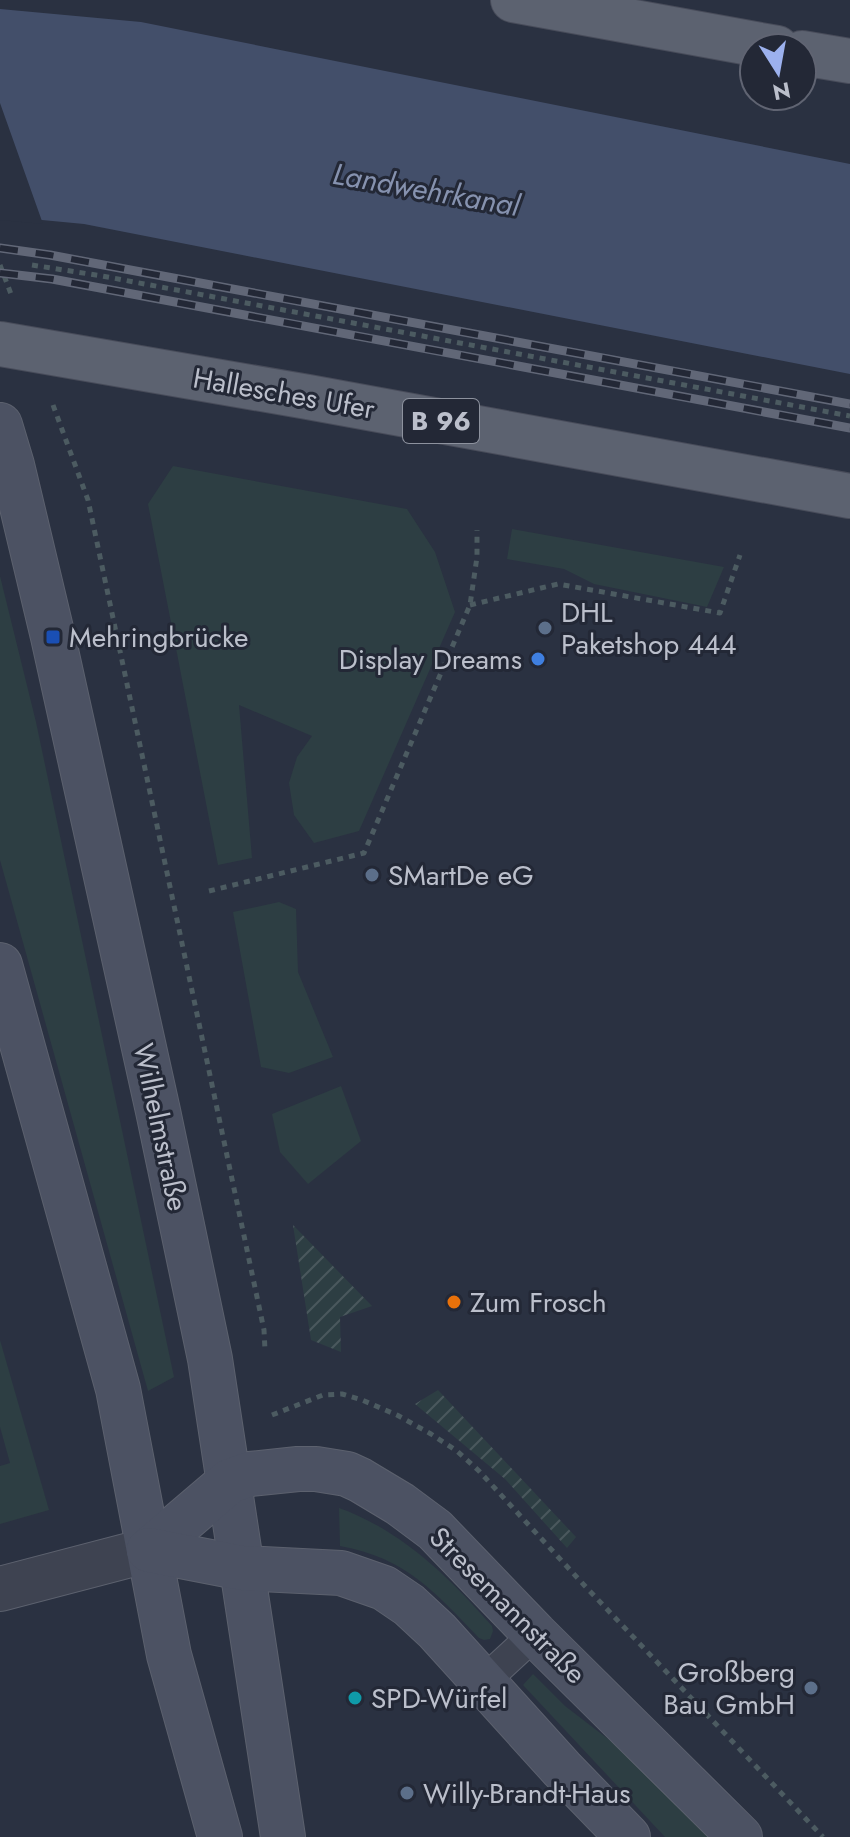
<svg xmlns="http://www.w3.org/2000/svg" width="850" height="1837" viewBox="0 0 850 1837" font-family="Jost,sans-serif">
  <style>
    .grass { fill: #2d3e43 }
    .garden { fill: url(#garden-furrows) }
    .water { fill: #434f6a }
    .pier { fill: #2a3141 }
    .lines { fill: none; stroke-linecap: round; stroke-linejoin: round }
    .lane-casing { stroke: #5c616e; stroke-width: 32 }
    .street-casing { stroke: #5c616e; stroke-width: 46 }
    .secondary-casing { stroke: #5c616e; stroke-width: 46 }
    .primary-casing { stroke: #484c5a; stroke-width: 46 }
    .path { stroke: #4c5b61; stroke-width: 5; stroke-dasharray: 6 6; stroke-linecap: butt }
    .lane { stroke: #3e4351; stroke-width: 30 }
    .street { stroke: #3e4351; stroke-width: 44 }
    .secondary { stroke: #4c5263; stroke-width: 44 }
    .primary { stroke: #5c6270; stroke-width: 44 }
    .rail-casing { stroke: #616777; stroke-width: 9 }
    .rail { stroke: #232836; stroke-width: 6; stroke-dasharray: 18; stroke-linecap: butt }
    .service-dot { fill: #5c6f8a; stroke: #232836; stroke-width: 3 }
    .transit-dot { fill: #1a4fb4; stroke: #232836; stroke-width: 3 }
    .shop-dot { fill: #3f7fe0; stroke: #232836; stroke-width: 3 }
    .food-dot { fill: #e8710a; stroke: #232836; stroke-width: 3 }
    .culture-dot { fill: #0f9aa8; stroke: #232836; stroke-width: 3 }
    .labels { text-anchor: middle; stroke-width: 6; stroke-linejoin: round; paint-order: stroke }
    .shield { fill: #232836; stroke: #8d929e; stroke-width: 2 }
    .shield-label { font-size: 26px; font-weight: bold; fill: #bbbfcb }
    .street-label { font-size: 28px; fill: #bbbfcb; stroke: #232836 }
    .poi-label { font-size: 28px; fill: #bbbfcb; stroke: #232836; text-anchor: start }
    .water-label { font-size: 30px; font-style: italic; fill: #8692af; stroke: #232836 }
  </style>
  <defs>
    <pattern id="garden-furrows" width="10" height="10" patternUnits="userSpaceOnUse" patternTransform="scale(2)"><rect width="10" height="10" fill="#2d3e43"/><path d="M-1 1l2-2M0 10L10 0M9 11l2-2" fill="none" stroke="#4a585d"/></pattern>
  </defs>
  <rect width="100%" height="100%" fill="#2a3141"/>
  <g class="grass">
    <path d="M173,466L407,509L435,552L455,612L359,831L314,843L294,815L289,783L297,757L312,736L239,705L252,858L218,865L148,504Z"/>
    <path d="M512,529L724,567L707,607L594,584L564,569L507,559Z"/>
    <path d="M0,576L36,722L174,1377L148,1391L0,860Z"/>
    <path d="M279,902L296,909L298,972L333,1057L289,1073L261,1067L233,912Z"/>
    <path d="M341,1086L361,1141L308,1184L280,1152L272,1114Z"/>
    <path d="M0,1340L49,1510L0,1524V1466L10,1463L0,1427Z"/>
    <path d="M339,1508C401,1530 449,1577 492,1626L493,1631L490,1639L484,1640L479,1638C434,1591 406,1558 340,1546Z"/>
    <path d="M533,1674L565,1706L685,1798L721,1837H665L523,1685Z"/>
  </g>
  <g class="garden">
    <path d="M293,1225L372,1306L340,1317L341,1352L311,1340Z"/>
    <path d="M438,1390L576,1537L567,1548L505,1479L415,1404Z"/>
  </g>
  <path class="water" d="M0,9L141,22L850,164V374L84,224L0,216Z"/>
  <path class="pier" d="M0,102V103L43,224L0,220Z"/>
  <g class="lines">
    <defs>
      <path id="lane" d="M484,1681L535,1634"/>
      <path id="street" d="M0,1589L149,1550"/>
      <g id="secondary">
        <path d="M0,425L12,465L53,637L158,1111L210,1359L283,1837"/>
        <path d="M0,965L118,1389L169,1655L220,1837"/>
        <path d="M149,1550L230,1481L250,1474L298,1469H316L347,1474L360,1480L400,1504L435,1530L535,1634L740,1837"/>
        <path d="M149,1550L242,1568L341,1573L384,1588L409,1605L437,1631L562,1769L628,1837"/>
      </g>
      <g id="primary">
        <path d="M513,0L777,48"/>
        <path d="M802,53L850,61"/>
        <path d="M0,344L308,397L850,496"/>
      </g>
    </defs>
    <use href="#lane" class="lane-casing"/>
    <use href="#street" class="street-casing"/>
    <use href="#secondary" class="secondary-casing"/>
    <use href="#primary" class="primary-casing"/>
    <g class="path">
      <path d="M0,265L11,294"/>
      <path d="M32,265L102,276L850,416"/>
      <path d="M53,405L88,500L264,1330L265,1350"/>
      <path d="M470,605L558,584L720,613L740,555"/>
      <path d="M209,891L364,853L470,605L477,557V530"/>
      <path d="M272,1415L323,1395L342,1394L362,1400L397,1415L431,1434L457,1451L479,1471L584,1585L823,1837"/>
    </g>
    <use href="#lane" class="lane"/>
    <use href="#street" class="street"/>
    <use href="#secondary" class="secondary"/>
    <use href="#primary" class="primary"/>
    <defs>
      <g id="rail">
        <path d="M0,248L50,255L850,404"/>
        <path d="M0,273L52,279L850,428"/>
      </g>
    </defs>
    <use href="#rail" class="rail-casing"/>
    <use href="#rail" class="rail"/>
  </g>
  <g class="service-dot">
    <circle cx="545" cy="628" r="8"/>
    <circle cx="372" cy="875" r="8"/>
    <circle cx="811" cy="1688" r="8"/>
    <circle cx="407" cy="1793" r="8"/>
  </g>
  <rect class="transit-dot" x="45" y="629" width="16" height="16" rx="4"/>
  <circle class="shop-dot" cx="538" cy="659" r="8"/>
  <circle class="food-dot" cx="454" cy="1302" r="8"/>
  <circle class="culture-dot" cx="355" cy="1698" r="8"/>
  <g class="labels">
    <rect class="shield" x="403" y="399" width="76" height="44" rx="6"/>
    <g class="shield-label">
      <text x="441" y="430">B 96</text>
    </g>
    <g class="street-label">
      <text transform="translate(284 393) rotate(10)" y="10">Hallesches Ufer</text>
      <text transform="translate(161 1127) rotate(78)" y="10">Wilhelmstraße</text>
      <text transform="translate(508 1605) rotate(45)" y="10">Stresemannstraße</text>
    </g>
    <g class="poi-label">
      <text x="561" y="622">DHL<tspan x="561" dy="32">Paketshop 444</tspan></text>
      <text x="69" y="647">Mehringbrücke</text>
      <text x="522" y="669" text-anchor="end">Display Dreams</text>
      <text x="388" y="885">SMartDe eG</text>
      <text x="470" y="1312">Zum Frosch</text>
      <text x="795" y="1682" text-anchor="end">Großberg<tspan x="795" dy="32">Bau GmbH</tspan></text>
      <text x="371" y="1708">SPD-Würfel</text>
      <text x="423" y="1803">Willy-Brandt-Haus</text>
    </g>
    <g class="water-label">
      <text transform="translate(426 190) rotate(10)" y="10">Landwehrkanal</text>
    </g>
  </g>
  <g transform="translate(778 72) rotate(169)"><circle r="38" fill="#232836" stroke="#606472" stroke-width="2"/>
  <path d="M0-6L14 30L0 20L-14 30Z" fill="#9cb1ee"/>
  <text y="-12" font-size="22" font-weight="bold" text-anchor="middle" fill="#bbbfcb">N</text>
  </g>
</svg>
